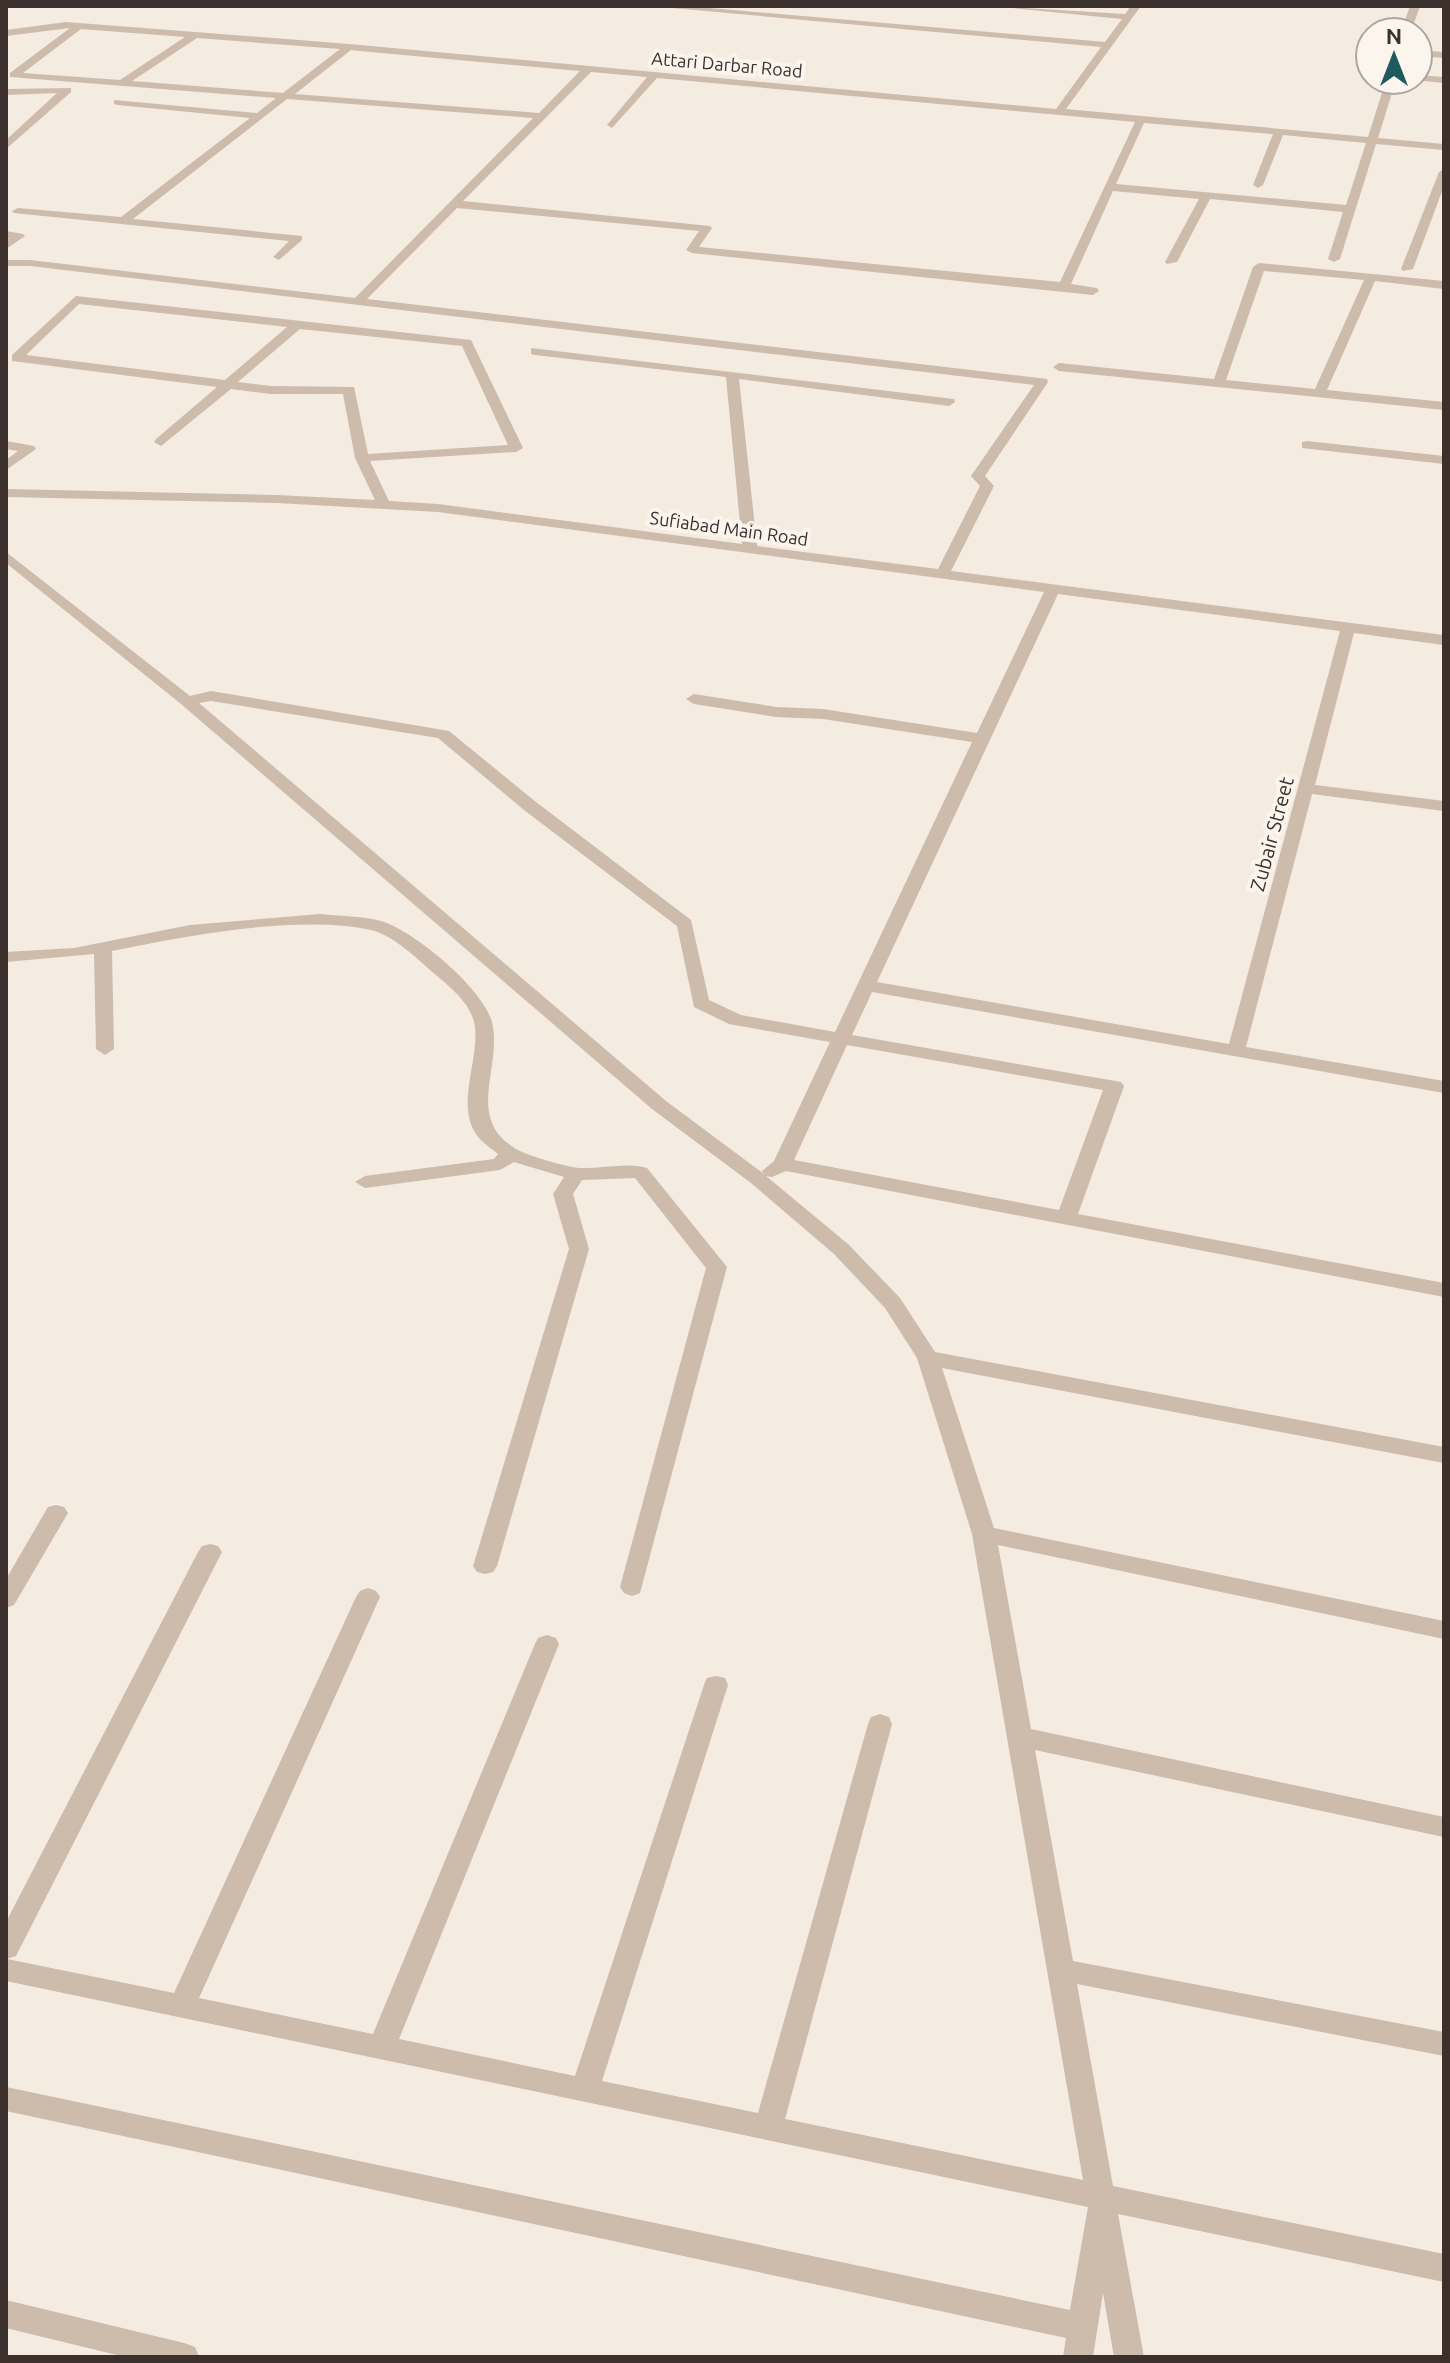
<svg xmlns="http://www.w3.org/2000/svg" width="1450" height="2363" viewBox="0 0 1450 2363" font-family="Ubuntu,sans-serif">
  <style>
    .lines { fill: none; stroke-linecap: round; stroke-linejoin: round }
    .service { fill: #cdbbac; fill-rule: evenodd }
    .minor { fill: #cdbbac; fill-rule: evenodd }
    .labels { text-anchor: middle; stroke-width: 8; stroke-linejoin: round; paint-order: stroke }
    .far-street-label { font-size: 18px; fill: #3b302b; stroke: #fbf5ee }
    .street-label { font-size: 20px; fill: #3b302b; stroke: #fbf5ee }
  </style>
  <rect width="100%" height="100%" fill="#f4ebe1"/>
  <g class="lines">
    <path class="service" d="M320,914C340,916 361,916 381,921C413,930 489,992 493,1027C500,1072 466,1119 516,1149C528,1156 566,1167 580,1168C602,1169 626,1162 647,1168L727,1267L640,1593L632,1596L624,1593L620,1587L706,1268L635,1178L582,1180L573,1194L589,1249L497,1566L493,1572L485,1574L477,1572L473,1566L569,1249L553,1194L564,1177L514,1162L500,1170L365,1188L355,1182L365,1176L494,1159L498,1154C491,1148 481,1142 476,1134C456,1104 479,1060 475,1027C472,1004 452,989 436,975C417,959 395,936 371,930C300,914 184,936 112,951L114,1049L105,1055L96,1049L94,954L6,962V952L74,948L190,925Z"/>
    <g class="minor">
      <path d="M650,6H687L1105,42L1122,19L992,6L1125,14L1131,6H1141L1066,109L1368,137L1386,80H1396L1378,138L1444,144V150L1376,144L1340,259L1334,262L1328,259L1343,212L1210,199L1177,262L1167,264L1165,262L1199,199L1113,191L1071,284L1097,288L1099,291L1093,295L692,253L686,250L699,231L457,208L367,299L1047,379L1048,382L985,476L994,486L951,571L1444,635V645L1354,633L1315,785L1444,801V811L1312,794L1246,1047L1444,1081V1093L872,992L852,1035L1121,1082L1124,1086L1078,1214L1444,1283V1297L786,1171L772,1177L766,1176L848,1244L900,1298L935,1352L1444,1447V1463L942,1368L994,1528L1444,1621V1639L998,1545L1031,1729L1444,1817V1837L1035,1750L1073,1961L1444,2032V2056L1077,1984L1113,2186L1444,2254V2282L1118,2214L1144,2357H1114L1103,2293L1093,2357H1063L1066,2338L6,2111V2087L1070,2310L1088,2207L6,1981V1922L198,1552L202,1546L210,1544L218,1546L222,1552L16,1956L7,1959L174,1993L356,1597L360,1591L368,1588L376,1591L380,1597L199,1998L373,2034L535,1644L538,1638L547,1635L556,1638L559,1644L399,2039L575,2076L704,1685L707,1678L716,1676L725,1678L728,1685L602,2081L758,2113L868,1724L871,1717L880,1714L889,1717L892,1724L785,2119L1083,2180L972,1534L917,1358L885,1308L834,1254L751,1183L652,1109L181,704L6,563V552L190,696L211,691L449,731L536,802L691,920L709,1000L741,1015L835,1032L972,742L823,719L776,717L694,704L686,699L694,694L776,707L823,709L977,733L1044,592L438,512L277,503L6,497V489L277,495L375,500L355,458L343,394H271L231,389L161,446L154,442L156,439L217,387L12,361V355L76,296L471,340L523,448L516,452L370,461L389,501L438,504L742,544L726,377L535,355L531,354V348L954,399L955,402L949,406L739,379L757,546L938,569L980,486L971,476L1034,385L30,266H6V260H30L355,298L533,118L287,99L133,219L302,236V240L279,260L273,257L289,241L14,213L12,211L18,208L121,217L250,118L118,105L114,104V100L257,113L276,98L10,77V73L70,28L6,36V30L66,22L349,44L1056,109L1101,47ZM81,29L185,37L120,80L23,73ZM197,38L340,49L283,93L132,81ZM351,50L360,51L580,71L539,113L295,94ZM591,72L647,77L607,125L612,128L657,78L1135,122L1060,282L699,247L712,228L710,226L463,201ZM1144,123L1273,134L1253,185L1258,188L1263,185L1283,135L1366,143L1346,205L1116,184ZM79,304L287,327L225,380L26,355ZM300,329L462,346L508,445L368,454L354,387L271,386L238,382ZM1058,594L1340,631L1229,1044L877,982ZM211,701L438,738L524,810L677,926L694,1007L729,1024L830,1042L774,1161L762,1171L764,1174L666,1101L199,703ZM847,1045L1103,1090L1059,1210L794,1160Z"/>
      <path d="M1410,6H1420L1411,32H1401Z"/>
      <path d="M1418,50L1444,52V58L1418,56Z"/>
      <path d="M1418,75L1444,77V83L1414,80H1418Z"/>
      <path d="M71,88V92L6,149V140L57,93L6,95V89Z"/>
      <path d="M1444,169V186L1413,269L1403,271L1401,269L1439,172Z"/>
      <path d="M6,231L23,234L25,236L6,249V240L9,238L6,237Z"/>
      <path d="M1259,263L1444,281V289L1375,281L1327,390L1444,402V410L1059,371L1053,367L1059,363L1214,379L1253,267ZM1264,271L1364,280L1315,389L1226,380Z"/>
      <path d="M6,441L34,446L36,449L6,470V460L18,451L6,449Z"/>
      <path d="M1307,441L1444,456V464L1302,448V442Z"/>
      <path d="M56,1505L64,1507L68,1513L14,1605L6,1608V1579L48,1507Z"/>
      <path d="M6,2300L184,2343L195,2347L199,2357H125L6,2328Z"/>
    </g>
  </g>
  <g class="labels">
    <g class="far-street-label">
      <text transform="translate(727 65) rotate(5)" y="6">Attari Darbar Road</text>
      <text transform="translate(729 529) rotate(8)" y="6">Sufiabad Main Road</text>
    </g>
    <g class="street-label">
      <text transform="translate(1272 834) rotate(-75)" y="7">Zubair Street</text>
    </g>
  </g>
  <rect width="1450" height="2363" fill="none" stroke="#3b302b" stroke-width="16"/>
  <g transform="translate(1394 56)"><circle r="38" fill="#fbf5ee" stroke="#aea6a0" stroke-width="2"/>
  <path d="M0-6L14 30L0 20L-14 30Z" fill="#1f5a5e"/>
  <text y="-12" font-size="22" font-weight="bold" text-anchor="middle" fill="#3b302b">N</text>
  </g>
</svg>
